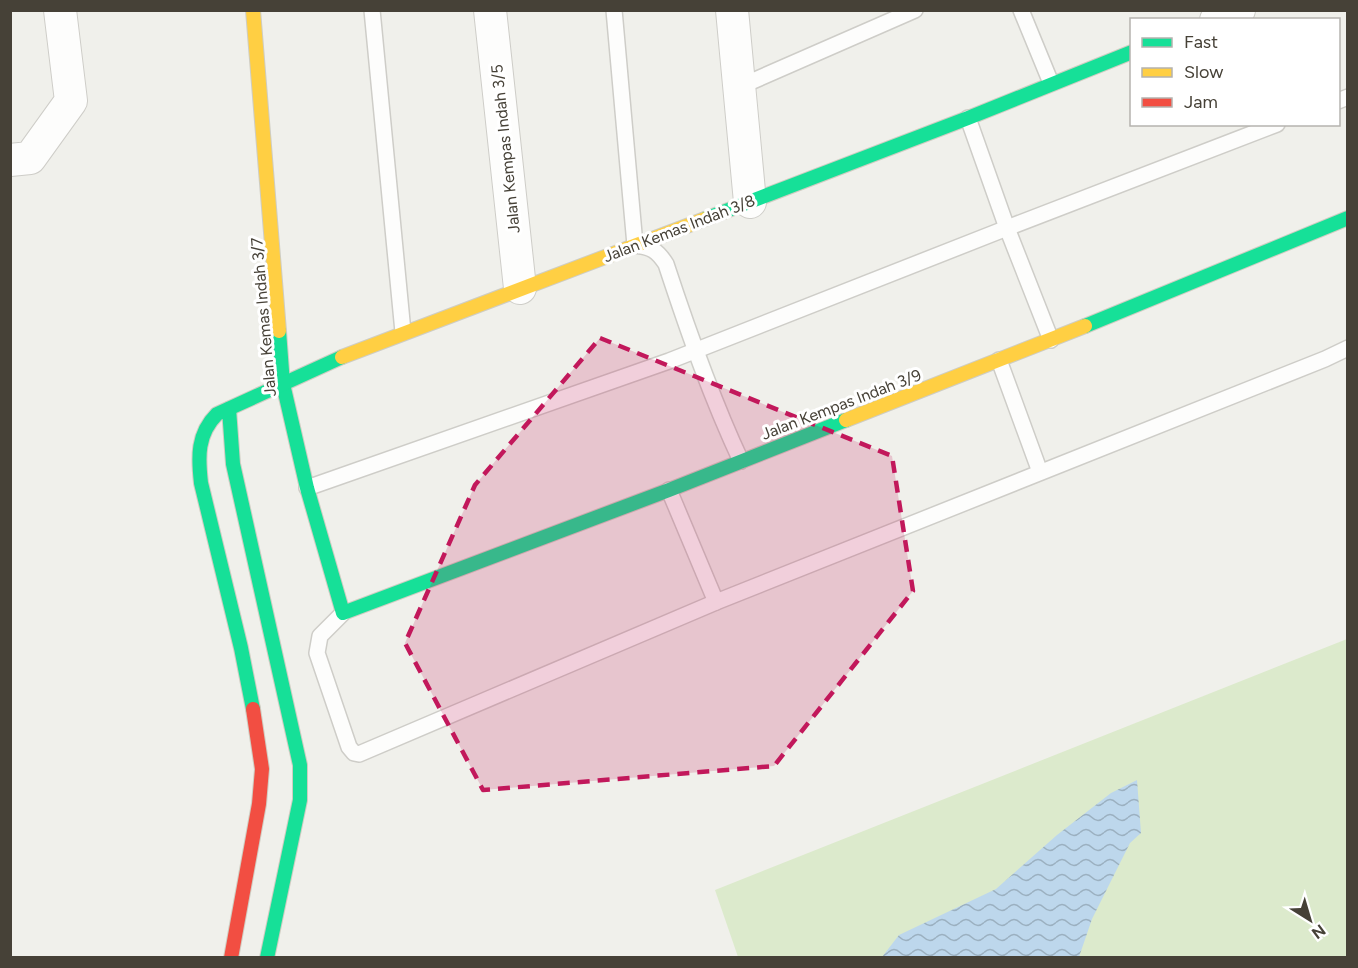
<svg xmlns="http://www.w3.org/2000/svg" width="1358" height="968" viewBox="0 0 1358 968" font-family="Figtree,sans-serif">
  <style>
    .grass { fill: #dceacc }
    .water { fill: url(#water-waves) }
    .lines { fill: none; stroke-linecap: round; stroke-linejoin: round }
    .lane-casing { stroke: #cecdc8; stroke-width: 18 }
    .street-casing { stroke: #cecdc8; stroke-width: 34 }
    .fast-casing { stroke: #cfcdc2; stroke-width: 16 }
    .slow-casing { stroke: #cfcdc2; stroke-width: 16 }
    .jam-casing { stroke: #cfcdc2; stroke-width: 16 }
    .lane { stroke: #fdfdfc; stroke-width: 15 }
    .street { stroke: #fdfdfc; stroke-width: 32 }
    .fast { stroke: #16e098; stroke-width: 14 }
    .slow { stroke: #ffcf43; stroke-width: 14 }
    .jam { stroke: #f24e42; stroke-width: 14 }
    .marked { fill: #c2185b; fill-opacity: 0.2; stroke: #c2185b; stroke-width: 4.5; stroke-dasharray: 12 8; stroke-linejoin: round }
    .labels { text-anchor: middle; stroke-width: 6; stroke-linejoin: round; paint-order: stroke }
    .street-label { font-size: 16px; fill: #464137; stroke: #fff }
  </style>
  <defs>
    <pattern id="water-waves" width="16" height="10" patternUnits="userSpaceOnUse" patternTransform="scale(1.5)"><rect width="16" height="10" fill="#bdd7ec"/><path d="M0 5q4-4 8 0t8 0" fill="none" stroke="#9bb0c0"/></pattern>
  </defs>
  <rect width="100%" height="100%" fill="#f0f0eb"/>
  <path class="grass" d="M1347,639V957H738L715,890Z"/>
  <path class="water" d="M1137,780L1141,833L1130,843L1092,919L1079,957H882L899,935L996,889L1057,835L1111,793Z"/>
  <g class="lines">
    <defs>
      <g id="lane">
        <path d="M372,10L403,332"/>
        <path d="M614,10L635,245C651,247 657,250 666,264C688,331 711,397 741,461"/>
        <path d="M1021,10L1051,83"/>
        <path d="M739,87L915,10"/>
        <path d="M1338,101L1348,97"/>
        <path d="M968,118L1007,228L1051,340"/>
        <path d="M999,360L1040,472"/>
        <path d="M307,488L669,361L1007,228L1277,124"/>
        <path d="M669,490L716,602"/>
        <path d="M343,613L320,636L317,653L349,747L354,753L359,754L716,602L1325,359L1348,348"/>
      </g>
      <g id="street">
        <path d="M490,10L520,288"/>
        <path d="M732,10L750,202"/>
        <path d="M1216,20L1239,10"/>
        <path d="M10,160L30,158L71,101L60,10"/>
      </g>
      <g id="fast">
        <path d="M705,219L968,118L1132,52"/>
        <path d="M1085,326L1348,218"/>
        <path d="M279,331L283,384L307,488L343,613L669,490L846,420"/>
        <path d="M229,409L233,464L300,765V800L267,958"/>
        <path d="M253,709L241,648L201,483C198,457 197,434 217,414L342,357"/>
      </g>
      <g id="slow">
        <path d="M253,10L279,331"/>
        <path d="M342,357L705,219"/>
        <path d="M846,420L1085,326"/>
      </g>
      <path id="jam" d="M231,958L259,804L262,769L253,709"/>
    </defs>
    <use href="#lane" class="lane-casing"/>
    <use href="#street" class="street-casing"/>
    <use href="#fast" class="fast-casing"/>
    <use href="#slow" class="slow-casing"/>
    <use href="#jam" class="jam-casing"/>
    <use href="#lane" class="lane"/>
    <use href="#street" class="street"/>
    <use href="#fast" class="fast"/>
    <use href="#slow" class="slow"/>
    <use href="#jam" class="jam"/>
  </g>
  <path class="marked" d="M600,338L892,456L913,591L774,766L483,790L405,643L475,485Z"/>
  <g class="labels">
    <g class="street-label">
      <text transform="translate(505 149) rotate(-96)" y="6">Jalan Kempas Indah 3/5</text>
      <text transform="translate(679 228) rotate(-21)" y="6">Jalan Kemas Indah 3/8</text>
      <text transform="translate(263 317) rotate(-95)" y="6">Jalan Kemas Indah 3/7</text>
      <text transform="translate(841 404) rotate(-21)" y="6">Jalan Kempas Indah 3/9</text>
    </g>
  </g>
  <rect width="1358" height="968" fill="none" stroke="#464137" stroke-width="24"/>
  <rect x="1130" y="18" width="210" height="108" fill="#ffffff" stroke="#b5b3af" stroke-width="1.5"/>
  <rect x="1142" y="38" width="30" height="9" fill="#16e098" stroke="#b5b3af" stroke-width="1.5"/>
  <text x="1184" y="48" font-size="18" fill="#464137">Fast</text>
  <rect x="1142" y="68" width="30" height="9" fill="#ffcf43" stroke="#b5b3af" stroke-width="1.5"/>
  <text x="1184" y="78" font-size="18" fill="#464137">Slow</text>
  <rect x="1142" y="98" width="30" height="9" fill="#f24e42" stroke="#b5b3af" stroke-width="1.5"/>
  <text x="1184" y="108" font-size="18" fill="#464137">Jam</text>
  <g transform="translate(1310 920) rotate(143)" stroke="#ffffff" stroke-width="4.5" paint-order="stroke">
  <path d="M0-4.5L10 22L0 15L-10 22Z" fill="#464137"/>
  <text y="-9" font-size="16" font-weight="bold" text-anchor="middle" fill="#464137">N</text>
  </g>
</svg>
